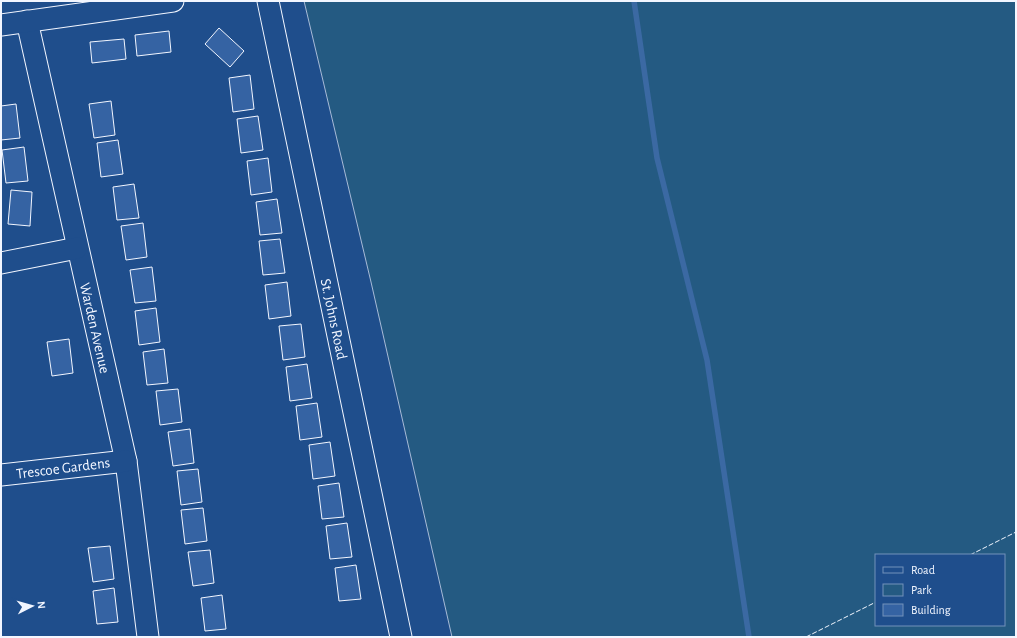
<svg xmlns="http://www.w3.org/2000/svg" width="1017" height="638" viewBox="0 0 1017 638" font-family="'Alegreya Sans',sans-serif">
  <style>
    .green { fill: #245a82; stroke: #a8bbd7; fill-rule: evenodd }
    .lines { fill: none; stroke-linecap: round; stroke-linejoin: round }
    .stream { stroke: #3b69a3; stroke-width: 5.5 }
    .building { fill: #3563a3; stroke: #f2f6ff }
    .minor-casing { stroke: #f2f6ff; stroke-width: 23 }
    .minor { stroke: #1f4e8c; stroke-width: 21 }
    .fence { stroke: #f2f6ff; stroke-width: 1; stroke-dasharray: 5 2; stroke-linecap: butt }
    .labels { text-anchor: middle; stroke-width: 3; stroke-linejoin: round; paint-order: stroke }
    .street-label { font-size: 15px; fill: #f2f6ff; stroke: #1f4e8c }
  </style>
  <rect width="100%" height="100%" fill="#1f4e8c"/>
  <path class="green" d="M304,1H1016V637H452L371,282ZM876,555H1004V625H876Z"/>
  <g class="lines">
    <path class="stream" d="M634,1L657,158L707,360L749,637"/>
  </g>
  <g class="building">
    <path d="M219,28L244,51L230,67L205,44Z"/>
    <path d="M169,31L171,52L137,56L135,35Z"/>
    <path d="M124,39L126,59L92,63L90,42Z"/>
    <path d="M250,75L254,109L233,112L229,78Z"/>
    <path d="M111,101L115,135L94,138L89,104Z"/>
    <path d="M16,104L20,138L1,140V106Z"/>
    <path d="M258,116L263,150L241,153L237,119Z"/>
    <path d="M118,140L123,174L101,177L97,143Z"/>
    <path d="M24,147L28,181L6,183L2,150Z"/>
    <path d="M268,158L272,192L251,195L247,161Z"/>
    <path d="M134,184L139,218L117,220L113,187Z"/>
    <path d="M11,190L32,192L30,226L8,224Z"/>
    <path d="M277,199L282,233L260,235L256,202Z"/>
    <path d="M143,223L147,257L126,260L121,226Z"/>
    <path d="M280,239L285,273L263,275L259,241Z"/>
    <path d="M152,267L156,301L135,303L130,270Z"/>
    <path d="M287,282L291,316L269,319L265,285Z"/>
    <path d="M156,308L160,342L139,345L135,311Z"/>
    <path d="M301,324L305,357L283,360L279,326Z"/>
    <path d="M69,339L73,373L52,376L47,342Z"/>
    <path d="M164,349L168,383L147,385L143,352Z"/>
    <path d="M307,364L312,398L290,401L286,367Z"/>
    <path d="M178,389L182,422L160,425L156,391Z"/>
    <path d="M317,403L322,437L300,440L296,406Z"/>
    <path d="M190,429L194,463L173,466L168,432Z"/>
    <path d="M330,442L335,476L313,479L309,445Z"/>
    <path d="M198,469L202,502L181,505L177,471Z"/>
    <path d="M339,483L344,517L322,519L318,486Z"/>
    <path d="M203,508L207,541L185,544L181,510Z"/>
    <path d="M347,523L352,557L330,559L326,526Z"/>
    <path d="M110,546L114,579L93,582L88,548Z"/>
    <path d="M210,550L214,583L193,586L188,552Z"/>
    <path d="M356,565L361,599L339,601L335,568Z"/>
    <path d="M114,588L118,622L97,624L93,591Z"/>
    <path d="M222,595L226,629L205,631L201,598Z"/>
  </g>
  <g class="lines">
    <defs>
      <g id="minor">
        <path d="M268,1L401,637"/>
        <path d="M27,21L126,461L148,637"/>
        <path d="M1,25L173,1"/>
        <path d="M1,263L77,248"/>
        <path d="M1,475L126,461"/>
      </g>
    </defs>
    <use href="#minor" class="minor-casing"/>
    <use href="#minor" class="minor"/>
    <g class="fence">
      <path d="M970,555L1016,532"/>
      <path d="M806,637L876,602"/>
    </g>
  </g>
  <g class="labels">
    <g class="street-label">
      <text transform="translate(334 319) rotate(78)" y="5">St. Johns Road</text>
      <text transform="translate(95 328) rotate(77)" y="5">Warden Avenue</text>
      <text transform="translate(63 468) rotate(-7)" y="5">Trescoe Gardens</text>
    </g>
  </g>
  <rect width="1017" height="638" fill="none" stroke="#f2f6ff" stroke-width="4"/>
  <rect x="875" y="554" width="130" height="72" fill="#1f4e8c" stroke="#7391ba"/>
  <rect x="883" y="567" width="20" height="6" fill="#1f4e8c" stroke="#7391ba"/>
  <text x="911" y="574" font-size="12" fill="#f2f6ff">Road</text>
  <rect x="883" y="584" width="20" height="12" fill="#245a82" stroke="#7391ba"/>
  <text x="911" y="594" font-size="12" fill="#f2f6ff">Park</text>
  <rect x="883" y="604" width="20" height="12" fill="#3563a3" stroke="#7391ba"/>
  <text x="911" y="614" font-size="12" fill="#f2f6ff">Building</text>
  <g transform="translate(32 606) rotate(84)" stroke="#1f4e8c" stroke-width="3" paint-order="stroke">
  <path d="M0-3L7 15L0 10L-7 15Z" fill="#f2f6ff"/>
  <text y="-6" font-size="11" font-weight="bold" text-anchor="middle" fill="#f2f6ff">N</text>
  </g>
</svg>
